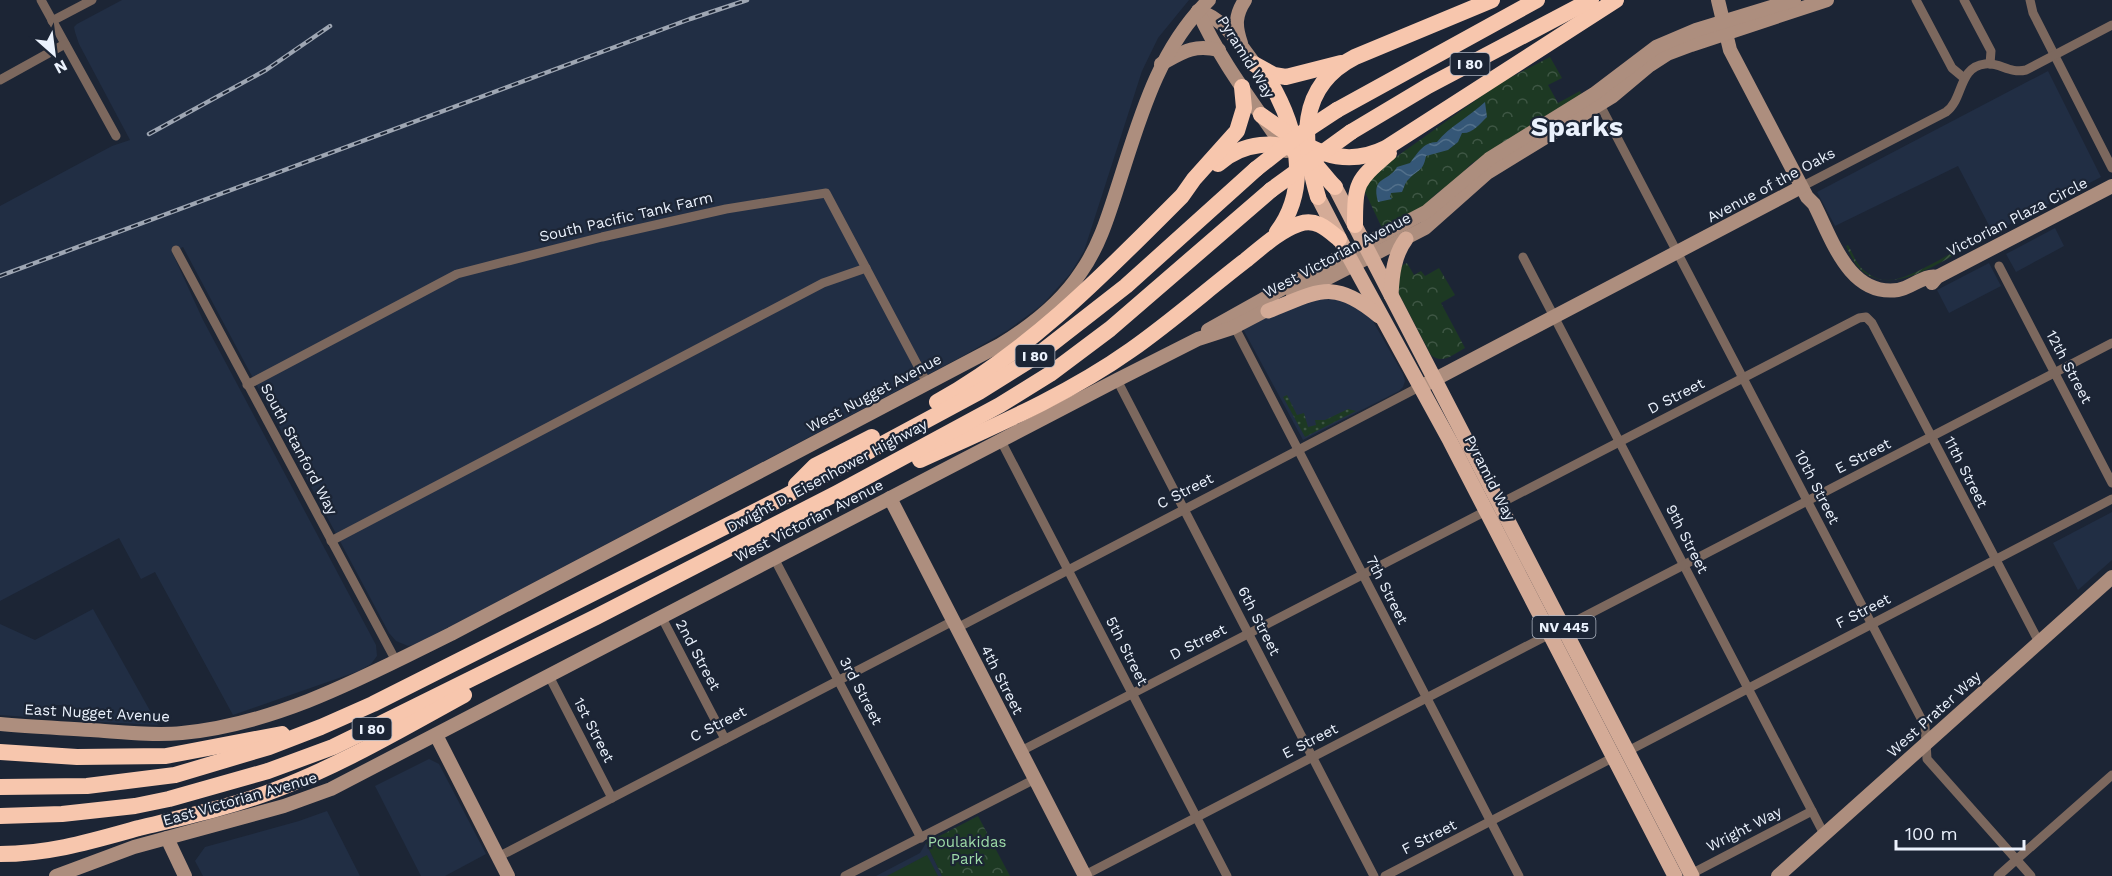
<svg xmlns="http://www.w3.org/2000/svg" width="2112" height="876" viewBox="0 0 2112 876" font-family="'Work Sans',sans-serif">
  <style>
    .built { fill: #212e44 }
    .grass { fill: url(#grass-dots) }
    .park { fill: url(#park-crowns) }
    .garden { fill: url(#garden-furrows) }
    .pitch { fill: #1d3923 }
    .water { fill: url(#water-waves) }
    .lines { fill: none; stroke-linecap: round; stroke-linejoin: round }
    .street { stroke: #7c685e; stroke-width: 9 }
    .secondary { stroke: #ad8e7e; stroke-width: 14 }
    .primary { stroke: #d4ab97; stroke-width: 15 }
    .highway { stroke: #f7c6ad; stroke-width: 16 }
    .rail-casing { stroke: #9ea6b3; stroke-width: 4.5 }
    .rail { stroke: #1c2535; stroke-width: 2; stroke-dasharray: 7; stroke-linecap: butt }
    .highway-bridge { stroke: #f7c6ad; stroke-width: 16 }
    .labels { text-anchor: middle; stroke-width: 4.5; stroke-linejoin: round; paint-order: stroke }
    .shield { fill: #1c2535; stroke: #adb4c1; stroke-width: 1.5 }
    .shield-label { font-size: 14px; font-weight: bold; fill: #ebf2fd }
    .street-label { font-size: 15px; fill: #ebf2fd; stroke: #1c2535 }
    .park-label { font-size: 15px; fill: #9ddba8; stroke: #1c2535 }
    .town-label { font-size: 27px; font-weight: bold; fill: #ebf2fd; stroke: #1c2535 }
  </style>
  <defs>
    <pattern id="grass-dots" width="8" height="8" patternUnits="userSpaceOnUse" patternTransform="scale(1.5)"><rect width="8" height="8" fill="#1d3923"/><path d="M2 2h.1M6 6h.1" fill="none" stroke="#3e5644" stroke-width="1.8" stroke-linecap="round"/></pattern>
    <pattern id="park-crowns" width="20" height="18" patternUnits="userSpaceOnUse" patternTransform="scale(1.5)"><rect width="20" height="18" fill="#1d3923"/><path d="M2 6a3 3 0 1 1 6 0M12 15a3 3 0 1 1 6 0" fill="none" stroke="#3e5644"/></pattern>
    <pattern id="garden-furrows" width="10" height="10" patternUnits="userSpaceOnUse" patternTransform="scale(1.5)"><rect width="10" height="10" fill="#1d3923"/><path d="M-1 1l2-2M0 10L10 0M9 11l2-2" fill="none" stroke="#3e5644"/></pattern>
    <pattern id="water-waves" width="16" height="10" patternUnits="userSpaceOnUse" patternTransform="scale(1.5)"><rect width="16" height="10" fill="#355777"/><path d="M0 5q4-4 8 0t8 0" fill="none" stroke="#52708b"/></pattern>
  </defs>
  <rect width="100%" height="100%" fill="#1c2535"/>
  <g class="built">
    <path d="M122,0H1189L1158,38L1142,71L1084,251L1070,274L1042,305L1008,330L963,356L417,644L408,646L396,641L389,633L183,247L172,252L203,320L376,645L377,656L371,664L359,671L233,715L155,572L141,579L119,538L0,601V206L112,146L130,140L79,44L75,32L74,27L77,24Z"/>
    <path d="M2048,71L2101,177L1993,233L1958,166L1835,226L1817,192Z"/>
    <path d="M2055,228L2064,246L2016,272L2006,254Z"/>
    <path d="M1989,263L2001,286L1949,313L1937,290Z"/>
    <path d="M1332,294L1370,316L1403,374L1405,381L1403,387L1399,391L1303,440L1243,329L1268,315Z"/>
    <path d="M2112,512V560L2078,590L2053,543Z"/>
    <path d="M93,609L158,725L82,721L75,717L68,705H56L52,712L42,718L0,715V624L35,640Z"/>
    <path d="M429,759L439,764L486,854L445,876H421L375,786Z"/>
    <path d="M327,811L360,876H203L195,861L205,847L299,821Z"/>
    <path d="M926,843L942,876H876L920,853Z"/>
  </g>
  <path class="grass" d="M1287,395L1297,415L1304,413L1308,427L1316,425L1315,420H1325L1348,409L1356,411L1305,437L1283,397Z"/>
  <g class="park">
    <path d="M1550,57L1562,78L1548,85L1558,103L1580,91L1582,96L1471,164L1449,187C1441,188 1428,200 1425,208L1382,228L1364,190L1375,172L1500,83Z"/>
    <path d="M1407,263L1414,275L1421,271L1425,276L1439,268L1455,295L1441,303L1465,348C1454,354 1442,365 1431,355L1399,294L1397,268Z"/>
    <path d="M978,816L1010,876H942L926,843Z"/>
  </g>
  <path class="garden" d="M1973,241L1974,244C1943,260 1891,299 1860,269C1854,263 1850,254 1846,246L1848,245C1853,254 1857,266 1866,272C1873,278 1883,281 1892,280C1914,277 1952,252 1973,241Z"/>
  <path class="pitch" d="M927,855L938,876H887Z"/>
  <path class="water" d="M1485,102L1487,117C1480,124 1472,134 1462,133L1458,142L1448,150L1426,156C1423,172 1418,169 1409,179C1405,182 1404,188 1402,192L1391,193L1390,197L1392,199L1378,202C1371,175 1388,183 1397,167L1410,163C1417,154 1423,142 1437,142C1450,126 1469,117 1485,102Z"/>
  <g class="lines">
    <g class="street">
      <path d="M41,0L116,136"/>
      <path d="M1916,0L1952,68L1964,78"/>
      <path d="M1964,0L1991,51L1990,64"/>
      <path d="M2030,0L2033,13L2112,168"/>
      <path d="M52,21L92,0"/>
      <path d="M0,80L65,44"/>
      <path d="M1598,101L1925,726L1927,759L2031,876"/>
      <path d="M1801,187L1946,112C1964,99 1958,67 1985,64C2000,62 2009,74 2026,70L2112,25"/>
      <path d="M176,250L396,661"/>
      <path d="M1523,257L1824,834"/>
      <path d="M1999,266L2112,483"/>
      <path d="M1233,324L1519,876"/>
      <path d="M1117,380L1374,876"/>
      <path d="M247,385L457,274L602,237L726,209L826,193L927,383"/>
      <path d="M1001,441L1227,876"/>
      <path d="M1499,504L1859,318L1866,317L1872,323L2039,642"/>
      <path d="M331,541L823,283L866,268"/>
      <path d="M774,558L921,838"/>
      <path d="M661,616L725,739"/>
      <path d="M1564,627L2112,343"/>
      <path d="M957,628L1421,386"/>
      <path d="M549,676L612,798"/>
      <path d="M1021,751L1486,511"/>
      <path d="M1628,751L2112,499"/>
      <path d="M498,857L953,621"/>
      <path d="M1691,874L1812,811"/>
      <path d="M1085,875L1550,634"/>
      <path d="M845,876L1035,779"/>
      <path d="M1385,876L1614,757"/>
      <path d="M1998,876L2112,775"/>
    </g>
    <g class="secondary">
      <path d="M1718,0L1730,50L1807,197L1814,204C1832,239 1849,297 1898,290C1911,288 1925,274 1937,277"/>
      <path d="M1198,11C1226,18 1243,50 1261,72"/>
      <path d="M1198,11C1220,61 1255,105 1286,151"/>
      <path d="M1241,43C1235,26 1235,15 1245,0"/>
      <path d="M1161,64C1183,52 1193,44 1219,50"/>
      <path d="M1932,283L1937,277L2112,186"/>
      <path d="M1293,296L1425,228L1487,173L1613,96L1650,65L1667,54L1691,45L1827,0"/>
      <path d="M1208,330L1321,267L1426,212L1489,159L1594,94L1656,47L1696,30L1794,0"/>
      <path d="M1426,384L1801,187"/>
      <path d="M890,498L1085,876"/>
      <path d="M0,724C30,727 61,728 91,730C121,732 152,736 182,733C278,724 366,676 451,634L1000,345C1031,326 1061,303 1081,272C1098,248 1107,220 1116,192C1138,125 1156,51 1209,0"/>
      <path d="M436,735L508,876"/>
      <path d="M167,838L185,876"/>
      <path d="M56,876L134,847L284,806L331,789L1117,380L1198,339L1232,328L1276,305"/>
      <path d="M1778,876L2112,577"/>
    </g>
    <g class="primary">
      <path d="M1335,187L1692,876"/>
      <path d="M1318,197L1347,253L1450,441L1675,876"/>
      <path d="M1391,295C1392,275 1394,255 1406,239"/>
      <path d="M1268,311C1317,292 1333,277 1379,316"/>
    </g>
    <g class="highway">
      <path d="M1254,64L1274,75L1286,77L1341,63"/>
      <path d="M1270,82C1297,128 1311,187 1277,232"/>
      <path d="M1337,110L1537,0"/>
      <path d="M1261,115C1301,143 1336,173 1386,148L1616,0"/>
      <path d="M1351,132L1428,86L1591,0"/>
      <path d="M1218,164C1241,143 1279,137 1306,156C1317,164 1325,177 1335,187"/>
      <path d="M1318,197C1302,143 1296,87 1355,57L1492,0"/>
      <path d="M1355,225C1355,181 1357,181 1389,153"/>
      <path d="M937,402C1032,349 1106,272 1182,196L1194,179L1237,131L1244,108L1242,87"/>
      <path d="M920,460C992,427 1066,396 1131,350C1171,322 1207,290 1246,260C1262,247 1279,231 1299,224C1316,218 1327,229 1339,239"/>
      <path d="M796,485L815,466L872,437"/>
      <path d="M0,752L77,757L166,756L282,734"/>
      <path d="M0,787L87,786L175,775L269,747L321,727L373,704L782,498L979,392L1035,357L1126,286L1256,169"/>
      <path d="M0,816L62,814L135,806L169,799L268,771L333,747L374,727L596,617L837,493L1000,405L1050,374L1110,329L1271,190"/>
      <path d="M0,854C50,854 92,841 139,828C184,817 231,807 275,790C341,765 402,729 464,695"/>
    </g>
    <defs>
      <g id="rail">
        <path d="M149,134L266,70L330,26"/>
        <path d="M0,276L690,19L747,0"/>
      </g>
    </defs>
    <use href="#rail" class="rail-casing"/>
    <use href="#rail" class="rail"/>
    <g class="highway-bridge">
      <path d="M1256,169L1299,135L1337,110"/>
      <path d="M1271,190L1351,132"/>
    </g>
  </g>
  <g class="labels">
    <g class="shield">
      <rect x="1450.5" y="53" width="39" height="22" rx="4.5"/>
      <rect x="1015.5" y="345" width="39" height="22" rx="4.5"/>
      <rect x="1532.5" y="616" width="63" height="22" rx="4.5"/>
      <rect x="352.5" y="718" width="39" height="22" rx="4.5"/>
    </g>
    <g class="shield-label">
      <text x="1470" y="69">I 80</text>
      <text x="1035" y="361">I 80</text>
      <text x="1564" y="632">NV 445</text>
      <text x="372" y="734">I 80</text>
    </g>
    <g class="street-label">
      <text transform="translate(1246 57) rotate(58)" y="5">Pyramid Way</text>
      <text transform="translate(1771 185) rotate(-28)" y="5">Avenue of the Oaks</text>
      <text transform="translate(626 217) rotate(-13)" y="5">South Pacific Tank Farm</text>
      <text transform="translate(2017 217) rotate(-27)" y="5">Victorian Plaza Circle</text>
      <text transform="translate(1337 255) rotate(-28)" y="5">West Victorian Avenue</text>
      <text transform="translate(2069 367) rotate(62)" y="5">12th Street</text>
      <text transform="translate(874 393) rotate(-28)" y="5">West Nugget Avenue</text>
      <text transform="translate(1676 396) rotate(-27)" y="5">D Street</text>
      <text transform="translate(299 449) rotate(62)" y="5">South Stanford Way</text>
      <text transform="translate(1863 456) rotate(-27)" y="5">E Street</text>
      <text transform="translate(1966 472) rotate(63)" y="5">11th Street</text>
      <text transform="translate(827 476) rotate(-28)" y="5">Dwight D. Eisenhower Highway</text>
      <text transform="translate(1490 478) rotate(63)" y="5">Pyramid Way</text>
      <text transform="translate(1817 487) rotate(63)" y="5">10th Street</text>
      <text transform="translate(1185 491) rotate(-27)" y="5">C Street</text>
      <text transform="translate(809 521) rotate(-27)" y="5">West Victorian Avenue</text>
      <text transform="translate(1687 539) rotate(63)" y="5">9th Street</text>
      <text transform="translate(1387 590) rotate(63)" y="5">7th Street</text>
      <text transform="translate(1863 611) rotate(-27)" y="5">F Street</text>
      <text transform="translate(1259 621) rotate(63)" y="5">6th Street</text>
      <text transform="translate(1198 642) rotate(-27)" y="5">D Street</text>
      <text transform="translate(1127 651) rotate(63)" y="5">5th Street</text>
      <text transform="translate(698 655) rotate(62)" y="5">2nd Street</text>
      <text transform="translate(1002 680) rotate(63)" y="5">4th Street</text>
      <text transform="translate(861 691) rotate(62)" y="5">3rd Street</text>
      <text transform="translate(97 713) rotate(3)" y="5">East Nugget Avenue</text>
      <text transform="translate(1934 714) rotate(-42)" y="5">West Prater Way</text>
      <text transform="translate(718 724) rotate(-27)" y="5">C Street</text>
      <text transform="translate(594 730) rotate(63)" y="5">1st Street</text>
      <text transform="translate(1310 741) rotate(-27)" y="5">E Street</text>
      <text transform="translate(240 799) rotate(-16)" y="5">East Victorian Avenue</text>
      <text transform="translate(1744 829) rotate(-27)" y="5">Wright Way</text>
      <text transform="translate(1429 837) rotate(-27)" y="5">F Street</text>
    </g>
    <g class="park-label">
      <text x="967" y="847">Poulakidas<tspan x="967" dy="17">Park</tspan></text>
    </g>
    <g class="town-label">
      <text x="1577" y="136">Sparks</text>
    </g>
  </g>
  <g transform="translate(54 54) rotate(152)" stroke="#1c2535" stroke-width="4.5" paint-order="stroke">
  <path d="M0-4.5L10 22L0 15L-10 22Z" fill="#ebf2fd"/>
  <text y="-9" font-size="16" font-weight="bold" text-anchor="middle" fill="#ebf2fd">N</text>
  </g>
  <path d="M1896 840v9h128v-9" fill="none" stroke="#ebf2fd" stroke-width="3"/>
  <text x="1905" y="840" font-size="18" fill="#ebf2fd" stroke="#1c2535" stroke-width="4.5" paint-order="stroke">100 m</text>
</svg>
